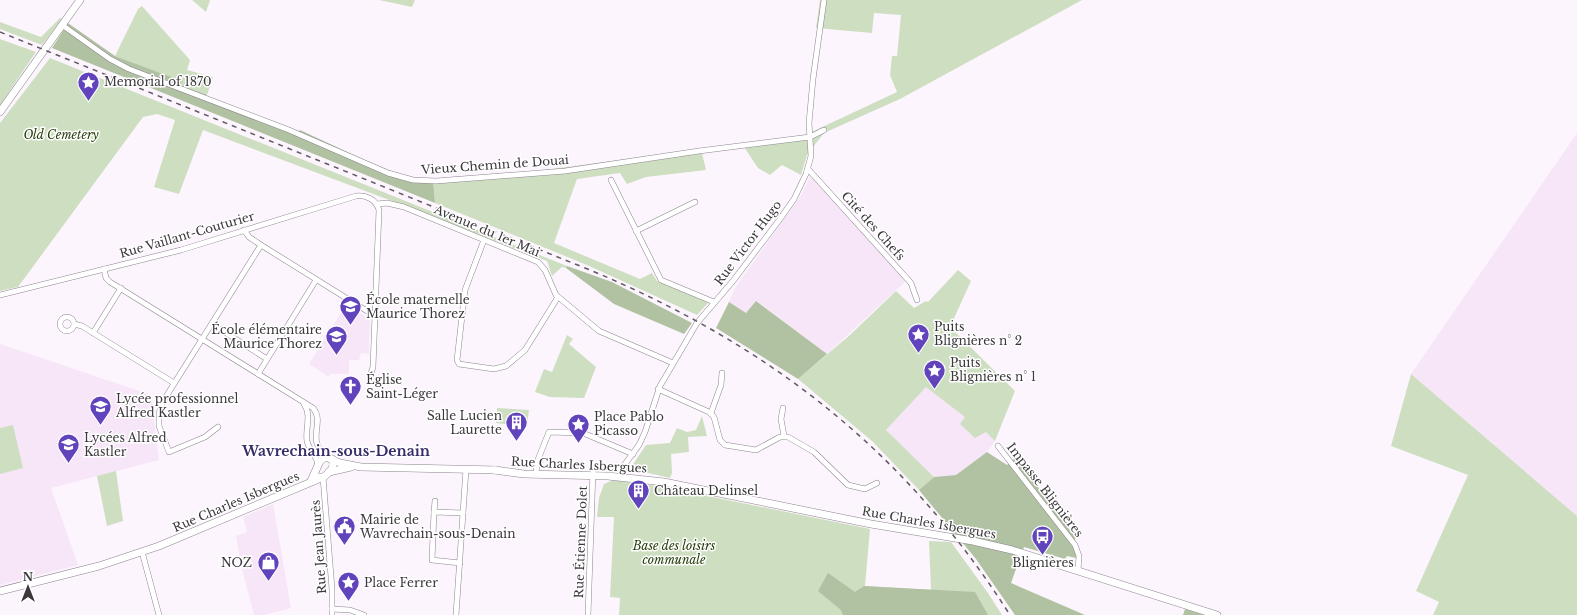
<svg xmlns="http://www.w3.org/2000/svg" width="1577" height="615" viewBox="0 0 1577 615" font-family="'Libre Baskerville',serif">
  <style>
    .built { fill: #f6e6f8 }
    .green { fill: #cedfc1 }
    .forest { fill: #b0c2a1 }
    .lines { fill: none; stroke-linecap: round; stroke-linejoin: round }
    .street-casing { stroke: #8d848f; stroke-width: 6 }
    .secondary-casing { stroke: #8d848f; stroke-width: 8 }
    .street { stroke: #fff; stroke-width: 5 }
    .secondary { stroke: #fff; stroke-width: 7 }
    .rail { stroke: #605b60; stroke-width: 1.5; stroke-dasharray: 5 5; stroke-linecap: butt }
    .labels { text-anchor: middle; stroke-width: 3; stroke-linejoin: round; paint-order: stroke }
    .poi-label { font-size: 12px; fill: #3b373b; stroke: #fff; text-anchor: start }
    .park-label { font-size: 12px; font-style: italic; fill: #263c09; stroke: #fff }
    .street-label { font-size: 12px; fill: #3b373b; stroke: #fff }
    .quarter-label { font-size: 14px; font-weight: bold; fill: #382d68; stroke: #fff }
  </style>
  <rect width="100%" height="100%" fill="#fdf5fe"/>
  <g class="built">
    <path d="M1577,133V516L1411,374Z"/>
    <path d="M810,176L907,280L827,354L757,301L746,313L729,302L735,288L802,194Z"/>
    <path d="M346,305L370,319L369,354L361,353L359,360H349V374H330L329,377L309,364Z"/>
    <path d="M0,344L151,395L159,460L51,488L78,565L0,585Z"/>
    <path d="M926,387L986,431L995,441L987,452L956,475L934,477L886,430Z"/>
    <path d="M273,504L291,608L264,615H254L242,569L236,536L247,532L243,517Z"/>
  </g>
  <g class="green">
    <path d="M192,0H210L206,12Z"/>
    <path d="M379,0H415L412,7Z"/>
    <path d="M820,0H1082L900,99L824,133L807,155L801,175L782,165L770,175L758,168L742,144L801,137L897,92L890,75L892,56H897L901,15L874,13L872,33L816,28Z"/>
    <path d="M142,6L190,60L187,70L213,77L207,95L180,85L181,81L115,56L138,9Z"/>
    <path d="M60,18L62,19L42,45L0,29V22L41,37Z"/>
    <path d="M0,39L36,52L0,105Z"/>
    <path d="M50,58L567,266L566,268L562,267L552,276L547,261L392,201L203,130L179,194L154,187L175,120L157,114L143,117L18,287L0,291V123Z"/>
    <path d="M701,149L706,170L646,177L627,184L620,173L577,179L554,243L640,279L652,273L657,281L703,299L708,303L697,315L587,265L435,203L433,180L537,171Z"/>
    <path d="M958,270L971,281L950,327L1015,391L995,441L986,432L975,438L960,424L965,417L926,387L886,430L934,477L919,490L872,441L798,379L850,335L896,291L914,308L926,301L928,302Z"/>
    <path d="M567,335L573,339L569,344L596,367L584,398L550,397L535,392L544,369L552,372Z"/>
    <path d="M1411,374L1577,516V615H1433L1439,602L1416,591L1468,475L1391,446Z"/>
    <path d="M497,408L529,410L527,427L496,423Z"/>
    <path d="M702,416L707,436L688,437L689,452L671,454L672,473L670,478L635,470L632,466L646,445L670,443L677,428L687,432L696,430Z"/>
    <path d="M13,425L23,468L0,474V428Z"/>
    <path d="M116,471L123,521L107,526L97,476Z"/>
    <path d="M613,480L664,487L870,529L865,586L931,590L929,541L951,542L988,593L1002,615H619L620,598L610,597L614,517H597L599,498L604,484Z"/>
  </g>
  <g class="forest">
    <path d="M68,23L115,56L182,81L180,85L207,95L205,100L296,134L300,130L373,164L409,178L433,180L435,203L52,48Z"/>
    <path d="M567,266L612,282L692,323L684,334L614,304L566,268Z"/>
    <path d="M756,301L827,354L798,379L716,328L729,302L746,313Z"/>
    <path d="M987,452L1007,465L1016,457L1075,537L1076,558L1067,556L1065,559L1024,547L1011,583L1085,615H1015L976,559L919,490L934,477L956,475Z"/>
    <path d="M828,573L855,592L864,586L975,592L988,615H843L841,610L818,591Z"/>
    <path d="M1185,609L1204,615H1183Z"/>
  </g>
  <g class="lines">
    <defs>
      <g id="street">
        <path d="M62,25L110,59L129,69L289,130L388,173L413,180L436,181L565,171L699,151L810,137L824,130"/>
        <path d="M808,169L911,283L917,300"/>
        <path d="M611,180L661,280L714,302"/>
        <path d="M377,204L387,203L404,207L538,262L545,270L556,295L599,331L673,363"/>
        <path d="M244,230L249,237L261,245L375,316"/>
        <path d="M636,231L695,202"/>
        <path d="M484,240L465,290L457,360L459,364L494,369L506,366L525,350L558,297"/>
        <path d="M104,269L106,278L110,282L313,408C326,423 304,441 328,457"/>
        <path d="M0,295L181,250L356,196C366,195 376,199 379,210L373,367L370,376"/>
        <circle cx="67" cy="324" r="7"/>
        <path d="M74,324L82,326L174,383"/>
        <path d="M212,324L267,359"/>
        <path d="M93,333L121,288"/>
        <path d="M258,374L316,280"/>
        <path d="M658,389L709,412L714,417L720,440L725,445L756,450L780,437H788L814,452L848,485L865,489L877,483"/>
        <path d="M304,404C312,415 305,429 307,441C309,450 316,455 318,464"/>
        <path d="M783,408L781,419L784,436"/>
        <path d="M711,413L721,385L722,373"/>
        <path d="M218,427L205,437L169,452L159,426V413L162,403L261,245"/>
        <path d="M998,446L1075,545L1079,556L1078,571"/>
        <path d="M536,475L537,462L549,432L583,433L633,454"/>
        <path d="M323,477L332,589V615"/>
        <path d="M621,477L625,464L639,445L645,432L660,386L697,323L733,281L780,219L794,199L806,174L811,156L809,123L813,79L824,0"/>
        <path d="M434,512L435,501"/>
        <path d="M142,552L159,615"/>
        <path d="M460,563L432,560L434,512L463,513"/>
        <path d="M332,609L350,610L364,615"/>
        <path d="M456,615L466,469"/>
        <path d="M588,615L593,470"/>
      </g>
      <g id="secondary">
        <path d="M0,112L80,0"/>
        <path d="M494,470L524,474L608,476L664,482L871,524L973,541L1012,550L1217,615"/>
        <path d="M329,472L351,467"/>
        <path d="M318,477H324C329,472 336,467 332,459"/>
        <path d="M311,481L320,461L326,457L340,463L361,467L498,470"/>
        <path d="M0,591L99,566L159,546L321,478"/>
      </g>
    </defs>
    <use href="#street" class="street-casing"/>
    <use href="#secondary" class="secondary-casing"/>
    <use href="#street" class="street"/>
    <use href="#secondary" class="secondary"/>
    <path class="rail" d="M0,32L590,270C769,345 905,450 1010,615"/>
  </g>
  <defs>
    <symbol id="sight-pin" viewBox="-11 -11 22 30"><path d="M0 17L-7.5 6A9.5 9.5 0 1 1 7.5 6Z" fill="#6144bc" stroke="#fff"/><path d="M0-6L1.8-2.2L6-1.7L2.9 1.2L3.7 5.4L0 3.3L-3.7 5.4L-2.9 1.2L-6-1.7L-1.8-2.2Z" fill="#fff"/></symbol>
    <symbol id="school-pin" viewBox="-11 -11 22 30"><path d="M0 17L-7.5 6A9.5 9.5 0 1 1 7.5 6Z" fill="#6144bc" stroke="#fff"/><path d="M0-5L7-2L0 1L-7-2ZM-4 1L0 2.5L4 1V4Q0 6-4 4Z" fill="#fff"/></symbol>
    <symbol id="church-pin" viewBox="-11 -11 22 30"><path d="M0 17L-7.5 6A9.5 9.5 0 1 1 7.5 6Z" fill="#6144bc" stroke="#fff"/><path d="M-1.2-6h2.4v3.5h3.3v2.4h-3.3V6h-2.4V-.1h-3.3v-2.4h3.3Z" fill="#fff"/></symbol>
    <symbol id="building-pin" viewBox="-11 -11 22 30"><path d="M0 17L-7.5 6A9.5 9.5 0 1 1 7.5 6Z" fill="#6144bc" stroke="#fff"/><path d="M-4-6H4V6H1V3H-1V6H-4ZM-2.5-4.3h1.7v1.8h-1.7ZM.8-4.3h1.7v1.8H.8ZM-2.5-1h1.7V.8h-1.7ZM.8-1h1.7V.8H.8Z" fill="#fff"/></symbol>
    <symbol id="civic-pin" viewBox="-11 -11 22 30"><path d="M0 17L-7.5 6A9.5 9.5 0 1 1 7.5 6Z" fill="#6144bc" stroke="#fff"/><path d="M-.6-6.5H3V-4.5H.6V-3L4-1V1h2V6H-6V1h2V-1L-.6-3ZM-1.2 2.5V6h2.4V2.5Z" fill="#fff"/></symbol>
    <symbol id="bus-pin" viewBox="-11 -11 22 30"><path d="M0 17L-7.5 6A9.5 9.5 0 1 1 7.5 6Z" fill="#6144bc" stroke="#fff"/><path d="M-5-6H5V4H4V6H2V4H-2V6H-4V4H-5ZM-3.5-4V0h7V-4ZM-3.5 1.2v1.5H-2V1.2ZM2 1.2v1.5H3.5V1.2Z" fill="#fff"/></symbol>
    <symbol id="shop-pin" viewBox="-11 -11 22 30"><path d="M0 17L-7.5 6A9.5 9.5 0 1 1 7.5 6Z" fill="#6144bc" stroke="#fff"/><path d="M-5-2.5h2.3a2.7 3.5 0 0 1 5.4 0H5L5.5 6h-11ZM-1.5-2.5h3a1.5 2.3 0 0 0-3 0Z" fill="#fff"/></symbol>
  </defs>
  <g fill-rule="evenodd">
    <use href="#sight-pin" x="76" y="70" width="25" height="34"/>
    <use href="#school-pin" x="338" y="294" width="25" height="34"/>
    <use href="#sight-pin" x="906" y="322" width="25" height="34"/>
    <use href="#school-pin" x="324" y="324" width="25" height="34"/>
    <use href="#sight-pin" x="922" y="358" width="25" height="34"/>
    <use href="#church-pin" x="338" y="374" width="25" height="34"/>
    <use href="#school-pin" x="88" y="394" width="25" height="34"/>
    <use href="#building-pin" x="504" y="410" width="25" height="34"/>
    <use href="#sight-pin" x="566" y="412" width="25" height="34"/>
    <use href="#school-pin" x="56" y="432" width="25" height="34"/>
    <use href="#building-pin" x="626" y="478" width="25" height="34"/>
    <use href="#civic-pin" x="332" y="514" width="25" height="34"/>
    <use href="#bus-pin" x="1030" y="524" width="25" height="34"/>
    <use href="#shop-pin" x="256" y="550" width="25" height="34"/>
    <use href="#sight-pin" x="336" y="570" width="25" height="34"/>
  </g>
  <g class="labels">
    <g class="poi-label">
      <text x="104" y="86">Memorial of 1870</text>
      <text x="366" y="304">École maternelle<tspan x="366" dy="14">Maurice Thorez</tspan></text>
      <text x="934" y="331">Puits<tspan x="934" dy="14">Blignières n° 2</tspan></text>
      <text x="322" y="334" text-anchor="end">École élémentaire<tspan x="322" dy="14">Maurice Thorez</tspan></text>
      <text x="950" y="367">Puits<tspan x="950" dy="14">Blignières n° 1</tspan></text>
      <text x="366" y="384">Église<tspan x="366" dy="14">Saint-Léger</tspan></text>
      <text x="116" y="403">Lycée professionnel<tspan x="116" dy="14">Alfred Kastler</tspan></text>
      <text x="502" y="420" text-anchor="end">Salle Lucien<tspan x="502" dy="14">Laurette</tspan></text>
      <text x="594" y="421">Place Pablo<tspan x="594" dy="14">Picasso</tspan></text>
      <text x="84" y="442">Lycées Alfred<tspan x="84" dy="14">Kastler</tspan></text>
      <text x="654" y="495">Château Delinsel</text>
      <text x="360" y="524">Mairie de<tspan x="360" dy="14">Wavrechain-sous-Denain</tspan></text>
      <text x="252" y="567" text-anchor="end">NOZ</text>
      <text x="1043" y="567" text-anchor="middle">Blignières</text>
      <text x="364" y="587">Place Ferrer</text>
    </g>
    <g class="park-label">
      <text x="61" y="139">Old Cemetery</text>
      <text x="674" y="550">Base des loisirs<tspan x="674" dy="14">communale</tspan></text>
    </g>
    <g class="street-label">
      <text transform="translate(495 165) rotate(-4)" y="4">Vieux Chemin de Douai</text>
      <text transform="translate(873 226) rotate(48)" y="4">Cité des Chefs</text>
      <text transform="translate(487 231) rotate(23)" y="4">Avenue du 1er Mai</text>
      <text transform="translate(187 235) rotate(-16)" y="4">Rue Vaillant-Couturier</text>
      <text transform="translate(748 243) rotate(-53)" y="4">Rue Victor Hugo</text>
      <text transform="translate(579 465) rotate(3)" y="4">Rue Charles Isbergues</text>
      <text transform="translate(1045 490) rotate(52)" y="4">Impasse Blignières</text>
      <text transform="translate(236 502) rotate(-23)" y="4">Rue Charles Isbergues</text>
      <text transform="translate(929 523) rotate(10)" y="4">Rue Charles Isbergues</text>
      <text transform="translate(581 542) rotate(-88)" y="4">Rue Étienne Dolet</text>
      <text transform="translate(319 547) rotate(-94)" y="4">Rue Jean Jaurès</text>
    </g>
    <g class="quarter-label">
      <text x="336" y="456">Wavrechain-sous-Denain</text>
    </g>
  </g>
  <g transform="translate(28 587)" stroke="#ffffff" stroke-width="3" paint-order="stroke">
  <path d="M0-3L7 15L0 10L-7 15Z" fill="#3b373b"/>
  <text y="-6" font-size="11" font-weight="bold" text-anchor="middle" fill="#3b373b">N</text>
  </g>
</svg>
